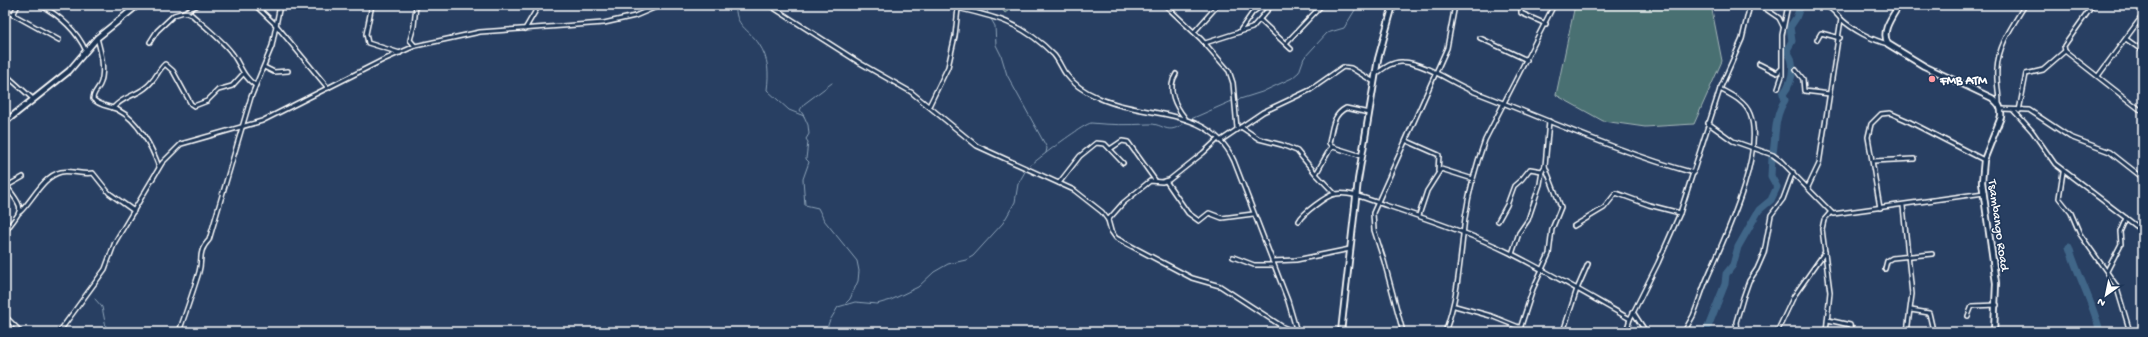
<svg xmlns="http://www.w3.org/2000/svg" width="2148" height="337" viewBox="0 0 2148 337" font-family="'Gochi Hand',sans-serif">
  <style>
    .green { fill: #4a6f72; stroke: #a4b7b8 }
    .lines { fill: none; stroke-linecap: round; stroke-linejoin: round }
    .stream { stroke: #8da3b8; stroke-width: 1 }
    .river { stroke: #416688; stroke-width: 7 }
    .street-casing { stroke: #fff; stroke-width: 6 }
    .secondary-casing { stroke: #fff; stroke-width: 8 }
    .street { stroke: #1d3557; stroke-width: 3 }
    .secondary { stroke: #1d3557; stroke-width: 4.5 }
    .poi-dot { fill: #ff9aa2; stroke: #1d3557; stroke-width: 1.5 }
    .labels { text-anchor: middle; stroke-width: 3; stroke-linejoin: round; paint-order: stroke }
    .poi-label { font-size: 13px; font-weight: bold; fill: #fff; stroke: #1d3557; text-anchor: start }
    .street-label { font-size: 13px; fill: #fff; stroke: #1d3557 }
  </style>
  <rect width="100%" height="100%" fill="#283f62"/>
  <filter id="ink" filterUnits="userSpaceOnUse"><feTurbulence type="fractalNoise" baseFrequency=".025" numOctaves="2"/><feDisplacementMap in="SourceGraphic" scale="8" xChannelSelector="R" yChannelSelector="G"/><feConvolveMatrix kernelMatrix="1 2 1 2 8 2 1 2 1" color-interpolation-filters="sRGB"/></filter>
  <g filter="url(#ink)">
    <g class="green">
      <path d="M999,5H1016L1005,13Z"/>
      <path d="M1575,5H1711L1722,61L1694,124L1645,127L1603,121L1556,95Z"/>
    </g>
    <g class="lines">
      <g class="stream">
        <path d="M736,5C734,26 749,29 759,44C769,59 769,73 767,90L789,110L804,116L808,125L809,134L806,139L808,142L806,159L809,162L803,179L805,205L818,208L824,220L857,261L859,271L858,281L850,299L846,303"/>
        <path d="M985,5L988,13"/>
        <path d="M991,19L995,26L996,45L1001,55L1007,75L1047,148L1046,153L1028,167"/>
        <path d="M1237,100L1262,92L1292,78L1299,72L1304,58L1327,33L1344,28L1358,5"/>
        <path d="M804,116L800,110L804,104L832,83"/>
        <path d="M1191,119L1232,101"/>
        <path d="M1046,153C1055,146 1083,125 1091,123C1111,125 1128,125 1148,124C1165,123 1166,137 1186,122"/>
        <path d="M95,299L102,307L107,332"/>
        <path d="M826,332L829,322L838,307L855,302L877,304L891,300L918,287L934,272L948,264L966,260L973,256L1003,223L1015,202L1018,184L1026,170"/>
      </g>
      <g class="river">
        <path d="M1773,153C1776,134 1774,117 1785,100L1783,94C1790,85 1794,74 1792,62C1792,57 1788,55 1787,50L1792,41L1790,27L1796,18L1801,5"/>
        <path d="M2069,247C2078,276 2093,303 2100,332"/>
        <path d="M1706,332L1725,284L1726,274L1733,265L1738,247L1759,210L1771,200L1777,187L1771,176L1772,158"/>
      </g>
      <defs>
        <g id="street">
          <path d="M40,5C59,15 77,31 86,51"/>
          <path d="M255,5L276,25L328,88"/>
          <path d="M372,5L366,34L368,43L400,53"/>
          <path d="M769,5L860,63L911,92L977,146L1074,190L1102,212L1108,220L1111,231L1116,238L1192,278L1220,286L1283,327L1295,332"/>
          <path d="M943,5C989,15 1020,20 1054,55C1059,61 1061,67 1065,73C1073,84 1087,93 1099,98C1145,119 1209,105 1234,161L1288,301L1297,332"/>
          <path d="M1165,5L1201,39L1229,71L1233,83L1237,128"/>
          <path d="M1521,5V13L1546,24"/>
          <path d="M1760,5L1779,18L1783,26"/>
          <path d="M1821,5C1832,7 1834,12 1841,19C1853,30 1872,40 1888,44"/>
          <path d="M2093,5L2064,46L2065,51L2143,112"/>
          <path d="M5,10L59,40"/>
          <path d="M184,12L192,15C203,25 223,41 231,52C240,63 242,76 255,85"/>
          <path d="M13,15L18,5"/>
          <path d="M1260,20L1291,49"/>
          <path d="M525,29L539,5"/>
          <path d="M1194,32L1218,5"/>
          <path d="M1239,32L1253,12L1263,5"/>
          <path d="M97,38C101,52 105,68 101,82C99,89 93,92 93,99C99,106 110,106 118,110C138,120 152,147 159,167"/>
          <path d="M1480,38L1527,60"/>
          <path d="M2126,39L2143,51"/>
          <path d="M1817,40L1821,33L1840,38"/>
          <path d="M150,42L157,31L174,15L184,12L198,5"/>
          <path d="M1205,43L1252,28L1272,5"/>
          <path d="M1286,43L1322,5"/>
          <path d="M415,46L410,40L414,26L416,5"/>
          <path d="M1759,64L1777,73L1781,69"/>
          <path d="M264,67L274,72L288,71"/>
          <path d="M1796,70L1803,79L1804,91L1830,94"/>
          <path d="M5,74L33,99"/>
          <path d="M1176,74C1166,89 1176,107 1185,118"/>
          <path d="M1376,74C1384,68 1393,61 1403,62C1425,63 1452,83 1472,91C1546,119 1618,152 1694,173"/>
          <path d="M2098,76L2143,15"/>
          <path d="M1778,88L1782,76V35L1788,5"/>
          <path d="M1999,103C1999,92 1996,81 1997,69C1998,45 2013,25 2025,5"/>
          <path d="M929,106L948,67L955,36L958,8"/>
          <path d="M113,108C124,96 133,97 145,88C156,80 157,71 165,64L173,71L191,104L194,106L207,101L218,90L232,86L243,74"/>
          <path d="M2002,109L2029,110L2070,137L2110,152L2143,178"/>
          <path d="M2014,111L2032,131L2055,164L2143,231"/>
          <path d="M2019,111L2026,74L2043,70L2065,51"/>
          <path d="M1708,123L1733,141L1773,155L1781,161L1833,214L1984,193"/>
          <path d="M1241,127L1259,139L1282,145L1297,151L1316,174"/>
          <path d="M1220,141L1263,112L1310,90L1343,67L1351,68L1374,82"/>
          <path d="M1407,141L1439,155L1438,171"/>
          <path d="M1332,147L1329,143C1332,130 1332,115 1346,108L1369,113"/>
          <path d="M1110,149L1122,141L1128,142L1155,180"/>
          <path d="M1873,161L1914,159"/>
          <path d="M2063,172L2059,198L2071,213L2080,234L2116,285L2130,332"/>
          <path d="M1166,181L1188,213L1199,221L1209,213L1222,218L1253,214"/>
          <path d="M1059,183L1080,156L1096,143L1105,144L1123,163"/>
          <path d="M5,184C26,212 23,207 5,232"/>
          <path d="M7,186L23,177"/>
          <path d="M1808,187L1819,164L1841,19"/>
          <path d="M1335,194L1316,174L1330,149L1333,147L1362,156"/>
          <path d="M1903,206L1912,294L1907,332"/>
          <path d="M1880,208L1868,137L1871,124L1881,114L1890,113L1906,120L1984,160"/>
          <path d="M20,212C32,201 43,176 61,172C71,170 82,175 93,173L109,193L134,211"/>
          <path d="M1419,215L1427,191L1441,169L1473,179"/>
          <path d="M1108,220L1123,203L1150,181L1162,182L1169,180L1203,153L1218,139"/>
          <path d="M1299,221C1302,214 1327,195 1335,194C1351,191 1372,201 1388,206C1430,220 1472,234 1512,254C1552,274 1591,297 1630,319"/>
          <path d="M1498,221L1507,205L1514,186L1522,179L1530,169L1542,171"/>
          <path d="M1574,226L1604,208L1616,193L1649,205L1680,213"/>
          <path d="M1512,254L1519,233L1528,220L1540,184L1542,171L1545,166"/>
          <path d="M1233,257L1254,265H1273"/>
          <path d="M1272,261L1296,260L1350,249"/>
          <path d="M1885,269L1887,261L1892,258L1932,254"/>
          <path d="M2107,271L2121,244L2120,232L2126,218"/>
          <path d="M1455,306L1491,316L1521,328"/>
          <path d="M1911,310L1929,313L1932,326"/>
          <path d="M1633,312L1646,332"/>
          <path d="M5,316L21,332"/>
          <path d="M1968,316L1972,306L1997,305"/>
          <path d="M1828,320L1850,325L1852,332"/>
          <path d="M59,332L105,269L115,242L162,163L181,144L262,121L383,60L415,46L480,32L604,23L635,16L661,5"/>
          <path d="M179,332C186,312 193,292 199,272C203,258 197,253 209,240L251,97L272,46L280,5"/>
          <path d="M1403,332L1384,261L1374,230L1373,213L1447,48L1455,5"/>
          <path d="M1445,332C1459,295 1460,257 1465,218C1469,191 1476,165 1485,140L1554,5"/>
          <path d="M1519,332L1533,289L1549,254L1552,229L1561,207L1545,166L1549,121"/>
          <path d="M1563,332L1577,289L1588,264"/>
          <path d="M1626,332L1630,319L1658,263L1680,213L1720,89L1742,39L1750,5"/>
          <path d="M1684,332L1693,316C1698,304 1701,293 1706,281C1722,243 1766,154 1750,114C1745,101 1731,95 1720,89"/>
          <path d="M1737,332L1736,322L1743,298L1749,281L1757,269L1764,253L1771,215L1783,199L1793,172"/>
          <path d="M1777,332L1794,296L1825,252"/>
          <path d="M1826,332L1830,292L1822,229L1824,220L1830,213"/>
        </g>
        <g id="secondary">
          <path d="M1899,5C1893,16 1880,31 1888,44L1924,66L1992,98C1999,104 2002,107 2001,117L1984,160L1982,182L1996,283L1994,332"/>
          <path d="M5,122L69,71L97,38L138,5"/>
          <path d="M1341,332L1358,180L1378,59L1393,5"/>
        </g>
      </defs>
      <use href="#street" class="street-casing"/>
      <use href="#secondary" class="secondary-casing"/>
      <use href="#street" class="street"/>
      <use href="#secondary" class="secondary"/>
    </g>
  </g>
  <circle class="poi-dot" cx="1932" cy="79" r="4"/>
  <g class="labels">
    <g class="poi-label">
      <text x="1940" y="84">FMB ATM</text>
    </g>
    <g class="street-label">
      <text transform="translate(2000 225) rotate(82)" y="5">Tsambango Road</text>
    </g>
  </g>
  <rect width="2148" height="337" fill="none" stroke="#1d3557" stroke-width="20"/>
  <rect x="10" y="10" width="2128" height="317" fill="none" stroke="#fff" stroke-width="1.5" filter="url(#ink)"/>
  <g transform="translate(2106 295) rotate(213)" stroke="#1d3557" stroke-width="3" paint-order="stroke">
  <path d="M0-3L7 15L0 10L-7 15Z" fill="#ffffff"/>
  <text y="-6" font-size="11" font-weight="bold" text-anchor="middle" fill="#ffffff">N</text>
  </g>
</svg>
